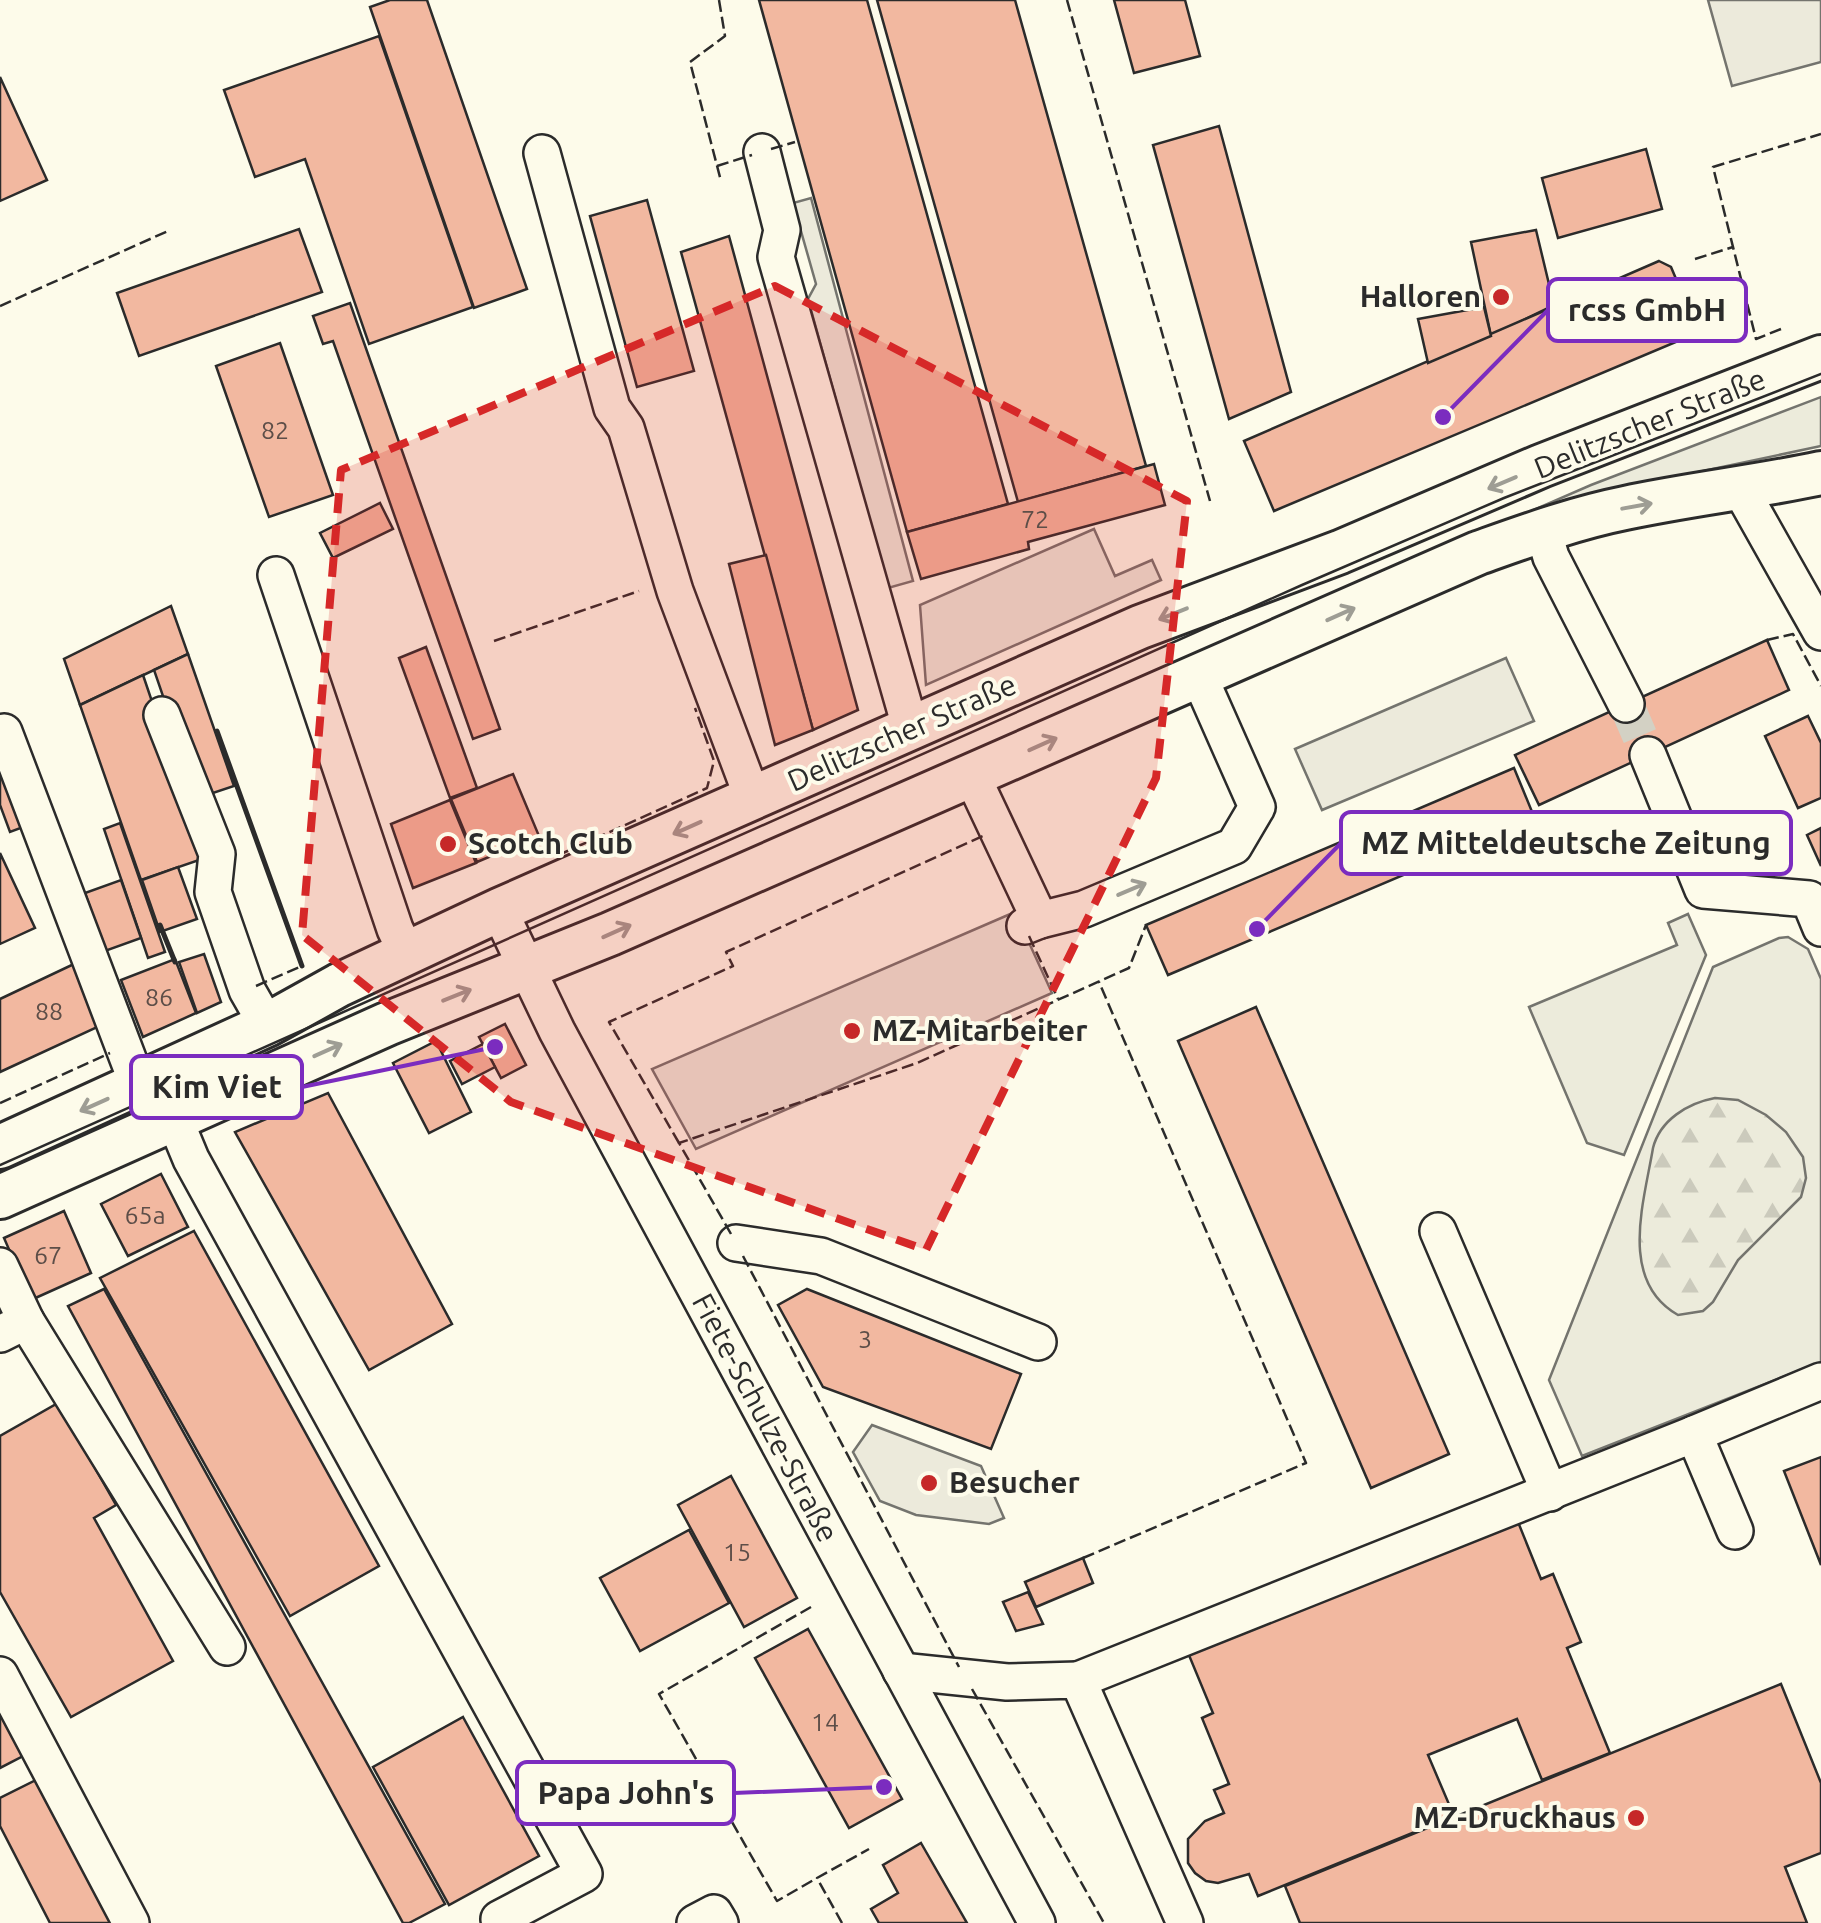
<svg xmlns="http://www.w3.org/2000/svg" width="1821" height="1923" viewBox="0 0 1821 1923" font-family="Ubuntu,sans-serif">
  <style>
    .green { fill: #ecebdb; stroke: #74746e; stroke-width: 2.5 }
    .forest { fill: url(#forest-firs); stroke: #74746e; stroke-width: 2.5 }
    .parking { fill: #eceadb; stroke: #74746e; stroke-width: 2.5 }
    .building { fill: #f2b8a0; stroke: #2b2b2b; stroke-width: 2.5 }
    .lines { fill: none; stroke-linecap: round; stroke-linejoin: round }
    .minor-tunnel { stroke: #d3d1c4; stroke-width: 35; stroke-dasharray: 35 18; stroke-linecap: butt }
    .minor-casing { stroke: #2b2b2b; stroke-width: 40 }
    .major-casing { stroke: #2b2b2b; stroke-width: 48 }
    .minor { stroke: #fdfbea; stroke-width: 35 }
    .major { stroke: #fdfbea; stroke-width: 42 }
    .tram { stroke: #2b2b2b; stroke-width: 2.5 }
    .fence { stroke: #2b2b2b; stroke-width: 2.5; stroke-dasharray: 12 5; stroke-linecap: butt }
    .wall { stroke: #2b2b2b; stroke-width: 5 }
    .oneway { stroke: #9e9d94 }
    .marked { fill: #d62828; fill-opacity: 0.2; stroke: #d62828; stroke-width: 8; stroke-dasharray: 20 12; stroke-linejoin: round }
    .poi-dot { fill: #c62828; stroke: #fdfbea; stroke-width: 4 }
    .labels { text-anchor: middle; stroke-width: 8; stroke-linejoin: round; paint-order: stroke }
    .number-label { font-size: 25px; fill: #5d4e48 }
    .poi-label { font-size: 30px; font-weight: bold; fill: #2b2b2b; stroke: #fdfbea; text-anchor: start }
    .street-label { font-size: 30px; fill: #2b2b2b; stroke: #fdfbea }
    .leader { fill: none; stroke: #7b2cbf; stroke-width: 4 }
    .callout-dot { fill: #7b2cbf; stroke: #fdfbea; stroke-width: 4 }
    .callout { fill: #fdfbea; stroke: #7b2cbf; stroke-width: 4 }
    .callout-label { font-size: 32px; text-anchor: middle; font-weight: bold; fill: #2b2b2b }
  </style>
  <defs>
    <pattern id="forest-firs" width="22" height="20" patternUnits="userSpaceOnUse" patternTransform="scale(2.5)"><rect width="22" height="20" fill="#ecebdb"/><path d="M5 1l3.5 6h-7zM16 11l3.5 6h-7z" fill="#cbcabc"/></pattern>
  </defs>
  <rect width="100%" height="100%" fill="#fdfbea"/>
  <g class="green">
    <path d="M1821,397V446L1670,478L1191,659L1591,485Z"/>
    <path d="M1688,914L1706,955L1624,1155L1587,1143L1529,1007L1677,945L1668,923Z"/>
    <path d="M1788,937L1808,949L1821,979V1362L1582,1456L1549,1380L1713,967L1779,938Z"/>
  </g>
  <path class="forest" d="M1715,1098L1738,1100L1766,1115L1786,1132L1803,1157L1806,1178L1801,1197L1738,1260L1713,1302L1703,1311L1678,1315C1618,1281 1644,1202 1653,1148C1660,1120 1688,1103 1715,1098Z"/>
  <g class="parking">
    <path d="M1708,0H1821V62L1732,86Z"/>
    <path d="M811,198L913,581L888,588L808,299L816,284L793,203Z"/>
    <path d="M1094,529L1115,576L1152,560L1161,580L926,685L920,605Z"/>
    <path d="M1506,658L1534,721L1322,810L1295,749Z"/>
    <path d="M1015,912L1052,993L696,1149L652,1069Z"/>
    <path d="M872,1425L981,1466L1004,1518L989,1524L916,1515L880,1501L853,1452Z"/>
  </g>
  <g class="building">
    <path d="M390,0H427L527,289L474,308L370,7Z"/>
    <path d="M759,0H867L1008,504L907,532Z"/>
    <path d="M877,0H1015L1146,466L1018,502Z"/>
    <path d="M1114,0H1185L1200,56L1134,73Z"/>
    <path d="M379,36L473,307L369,344L305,159L255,177L224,90Z"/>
    <path d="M0,77L47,180L0,201Z"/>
    <path d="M1219,126L1291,392L1229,419L1153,145Z"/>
    <path d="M1646,149L1662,209L1558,238L1542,178Z"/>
    <path d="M647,200L694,371L637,387L590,216Z"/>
    <path d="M299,229L322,292L139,356L117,293Z"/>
    <path d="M1536,230L1554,305L1491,336L1471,242Z"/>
    <path d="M729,236L858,710L813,730L681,252Z"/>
    <path d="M1659,261L1671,267L1695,324L1690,336L1274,511L1244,441Z"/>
    <path d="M350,303L500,729L473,739L333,341L323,344L313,316Z"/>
    <path d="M1484,307L1491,336L1428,363L1418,319Z"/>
    <path d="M280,343L333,495L269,517L216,366Z"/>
    <path d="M1154,464L1165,505L1028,542L1029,549L921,579L907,532Z"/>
    <path d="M380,503L393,529L333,558L320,533Z"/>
    <path d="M766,555L813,730L775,745L729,564Z"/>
    <path d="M171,606L188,654L80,705L64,659Z"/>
    <path d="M1767,640L1789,690L1539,805L1515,755Z"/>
    <path d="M426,647L477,788L450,798L399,658Z"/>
    <path d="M188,654L234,786L198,798L154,670Z"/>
    <path d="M143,675L205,858L141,880L80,705Z"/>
    <path d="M1808,716L1821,743V798L1798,808L1765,736Z"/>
    <path d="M0,732L34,823L10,832L0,805Z"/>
    <path d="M1514,768L1535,819L1168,975L1146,925Z"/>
    <path d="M513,774L539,836L477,862L451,799Z"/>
    <path d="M450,800L476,863L413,888L391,824Z"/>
    <path d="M120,823L165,952L148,958L104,829Z"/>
    <path d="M1821,828V866L1807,835Z"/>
    <path d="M0,853L35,928L0,944Z"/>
    <path d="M178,867L197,919L160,932L142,880Z"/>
    <path d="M121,880L141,938L105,951L85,893Z"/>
    <path d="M204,954L221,1002L197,1013L179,962Z"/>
    <path d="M175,959L196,1013L143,1037L121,980Z"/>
    <path d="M76,963L104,1024L0,1072V999Z"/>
    <path d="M1256,1007L1449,1454L1371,1488L1178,1041Z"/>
    <path d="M505,1024L526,1065L501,1078L479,1037Z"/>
    <path d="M436,1041L471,1112L429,1133L393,1063Z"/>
    <path d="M483,1044L495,1067L462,1084L450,1061Z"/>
    <path d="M328,1093L452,1324L369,1370L235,1132Z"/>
    <path d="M161,1174L188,1227L128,1256L101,1204Z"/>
    <path d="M64,1211L91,1273L31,1300L4,1238Z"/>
    <path d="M194,1231L379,1566L290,1616L100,1278Z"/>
    <path d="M104,1289L445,1904L409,1923H403L68,1306Z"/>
    <path d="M807,1289L1021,1374L991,1449L823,1387L778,1305Z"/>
    <path d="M58,1403L116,1505L94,1518L173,1661L71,1717L0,1592V1436Z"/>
    <path d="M1821,1457V1565L1784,1471Z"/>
    <path d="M731,1476L797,1598L744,1627L678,1505Z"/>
    <path d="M1514,1512L1541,1579L1553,1574L1581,1642L1567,1648L1610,1753L1542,1780L1517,1719L1428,1755L1454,1816L1258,1896L1249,1874L1218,1883L1206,1881L1195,1873L1188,1863V1839L1205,1821L1224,1813L1214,1790L1229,1784L1202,1718L1213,1713L1186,1648Z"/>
    <path d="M689,1530L729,1603L640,1651L600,1578Z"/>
    <path d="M1083,1558L1093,1583L1036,1607L1025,1582Z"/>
    <path d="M1028,1592L1043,1624L1016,1631L1003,1602Z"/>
    <path d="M808,1629L902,1799L849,1828L755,1658Z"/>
    <path d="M1781,1684L1821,1783V1853L1785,1867L1807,1923H1300L1285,1886Z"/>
    <path d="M0,1701L27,1754L0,1768Z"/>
    <path d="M463,1717L539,1856L449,1905L373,1767Z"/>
    <path d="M40,1778L115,1923H50L0,1826V1798Z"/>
    <path d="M921,1843L967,1923H879L871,1909L898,1893L883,1865Z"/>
  </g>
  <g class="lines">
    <path class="minor-tunnel" d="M1626,704L1648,755"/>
    <defs>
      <g id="minor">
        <path d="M762,152L782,230L776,257L911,730"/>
        <path d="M542,153L612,408L626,428L675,591L753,799"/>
        <path d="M1741,490L1821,632"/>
        <path d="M1543,530L1551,557L1626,704"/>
        <path d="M276,575L395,929L407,954"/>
        <path d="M162,715L217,854L213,892L247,990L267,1025"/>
        <path d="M4,732L138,1085"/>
        <path d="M1648,755L1703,890L1809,899L1821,928"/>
        <path d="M972,776L1040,920L1025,926"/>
        <path d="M499,910L557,1031L1037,1923"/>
        <path d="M1040,920L1084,909L1234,846L1257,807L1199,676"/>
        <path d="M174,1118L191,1159L584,1874L499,1919"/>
        <path d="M1438,1231L1550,1493"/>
        <path d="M736,1243L821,1256L1038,1342"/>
        <path d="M0,1266L26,1321L0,1334"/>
        <path d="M26,1321L227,1647"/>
        <path d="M1694,1434L1821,1381"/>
        <path d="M901,1671L1007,1682L1078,1680L1185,1923"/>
        <path d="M0,1675L131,1923"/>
        <path d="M1078,1680L1694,1434L1735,1531"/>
        <path d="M695,1923L714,1913L720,1923"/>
      </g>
      <g id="major">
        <path d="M0,1147L267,1025L339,985L499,910L1140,627L1340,552L1541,466L1821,357"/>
        <path d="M0,1197L387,1024L610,934L1478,553C1526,536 1575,518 1625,508C1690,494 1756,487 1821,473"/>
      </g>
    </defs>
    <use href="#minor" class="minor-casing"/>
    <use href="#major" class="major-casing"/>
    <use href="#minor" class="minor"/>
    <use href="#major" class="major"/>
    <path class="tram" d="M0,1165L1302,585L1504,498L1821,374"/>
    <g class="fence">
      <path d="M719,0L725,36L690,62L721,181"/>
      <path d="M1067,0L1210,501"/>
      <path d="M771,149L795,142"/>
      <path d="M717,166L752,155"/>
      <path d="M1695,259L1733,247"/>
      <path d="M0,306L168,231"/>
      <path d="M1781,329L1756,339L1713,167L1821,134"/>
      <path d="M1767,640L1793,634L1821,686"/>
      <path d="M494,641L639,591"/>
      <path d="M563,853L707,788L714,761L695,708"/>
      <path d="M1029,936L1058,999"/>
      <path d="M256,986L302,966"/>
      <path d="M0,1103L110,1053"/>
      <path d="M679,1143L609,1022L733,966L726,952L985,835"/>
      <path d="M731,1234L679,1143L917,1063L1129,968L1146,925"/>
      <path d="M743,1256L959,1667"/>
      <path d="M1083,1558L1306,1463L1099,982"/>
      <path d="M811,1607L659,1694L777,1901L817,1878"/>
      <path d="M972,1689L1104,1923"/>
      <path d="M842,1923L817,1878L869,1849"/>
    </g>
    <g class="wall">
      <path d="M217,731L302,966"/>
      <path d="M160,925L175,962"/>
    </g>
  </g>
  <defs><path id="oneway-shaft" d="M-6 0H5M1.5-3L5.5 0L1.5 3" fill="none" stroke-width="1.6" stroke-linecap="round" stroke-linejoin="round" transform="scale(2.5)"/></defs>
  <g class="oneway">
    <use href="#oneway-shaft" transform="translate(1502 483) rotate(157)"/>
    <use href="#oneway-shaft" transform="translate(1637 506) rotate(-10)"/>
    <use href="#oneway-shaft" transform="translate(1173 614) rotate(158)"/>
    <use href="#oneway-shaft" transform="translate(1341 614) rotate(-24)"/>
    <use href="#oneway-shaft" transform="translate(1043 744) rotate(-24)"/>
    <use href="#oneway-shaft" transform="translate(687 828) rotate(156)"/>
    <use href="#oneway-shaft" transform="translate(1132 889) rotate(-23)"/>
    <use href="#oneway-shaft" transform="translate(617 931) rotate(-24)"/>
    <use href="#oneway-shaft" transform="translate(457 995) rotate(-22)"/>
    <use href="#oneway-shaft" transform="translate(328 1050) rotate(-24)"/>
    <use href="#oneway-shaft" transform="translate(94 1105) rotate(156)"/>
  </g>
  <path class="marked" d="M775,286L1187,501L1156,778L926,1250L511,1102L302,935L341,470Z"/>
  <g class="poi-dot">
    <circle cx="1501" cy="297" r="10"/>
    <circle cx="448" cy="844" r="10"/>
    <circle cx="852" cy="1031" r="10"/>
    <circle cx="929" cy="1483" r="10"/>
    <circle cx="1636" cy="1818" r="10"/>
  </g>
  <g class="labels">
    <g class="number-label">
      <text x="275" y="439">82</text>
      <text x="1035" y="528">72</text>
      <text x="159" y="1006">86</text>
      <text x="49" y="1020">88</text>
      <text x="145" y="1224">65a</text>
      <text x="48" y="1264">67</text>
      <text x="865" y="1348">3</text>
      <text x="737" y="1561">15</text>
      <text x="825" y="1731">14</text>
    </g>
    <g class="poi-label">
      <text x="1481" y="307" text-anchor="end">Halloren</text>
      <text x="468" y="854">Scotch Club</text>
      <text x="872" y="1041">MZ-Mitarbeiter</text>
      <text x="949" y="1493">Besucher</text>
      <text x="1616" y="1828" text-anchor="end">MZ-Druckhaus</text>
    </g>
    <g class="street-label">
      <text transform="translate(1650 424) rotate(-22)" y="10">Delitzscher Straße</text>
      <text transform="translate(902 733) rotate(-24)" y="10">Delitzscher Straße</text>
      <text transform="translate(765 1418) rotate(62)" y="10">Fiete-Schulze-Straße</text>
    </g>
  </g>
  <path class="leader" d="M1443 417L1548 310M1257 929L1341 843M495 1047L302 1087M884 1787L734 1793"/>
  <g class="callout-dot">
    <circle cx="1443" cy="417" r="10"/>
    <circle cx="1257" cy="929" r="10"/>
    <circle cx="495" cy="1047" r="10"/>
    <circle cx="884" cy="1787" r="10"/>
  </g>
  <g class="callout">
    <rect x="1548" y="279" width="198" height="62" rx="10"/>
    <rect x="1341" y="812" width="450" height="62" rx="10"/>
    <rect x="131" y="1056" width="171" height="62" rx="10"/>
    <rect x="517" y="1762" width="217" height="62" rx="10"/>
  </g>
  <g class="callout-label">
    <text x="1647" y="321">rcss GmbH</text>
    <text x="1566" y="854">MZ Mitteldeutsche Zeitung</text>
    <text x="217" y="1098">Kim Viet</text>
    <text x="626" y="1804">Papa John's</text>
  </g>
</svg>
